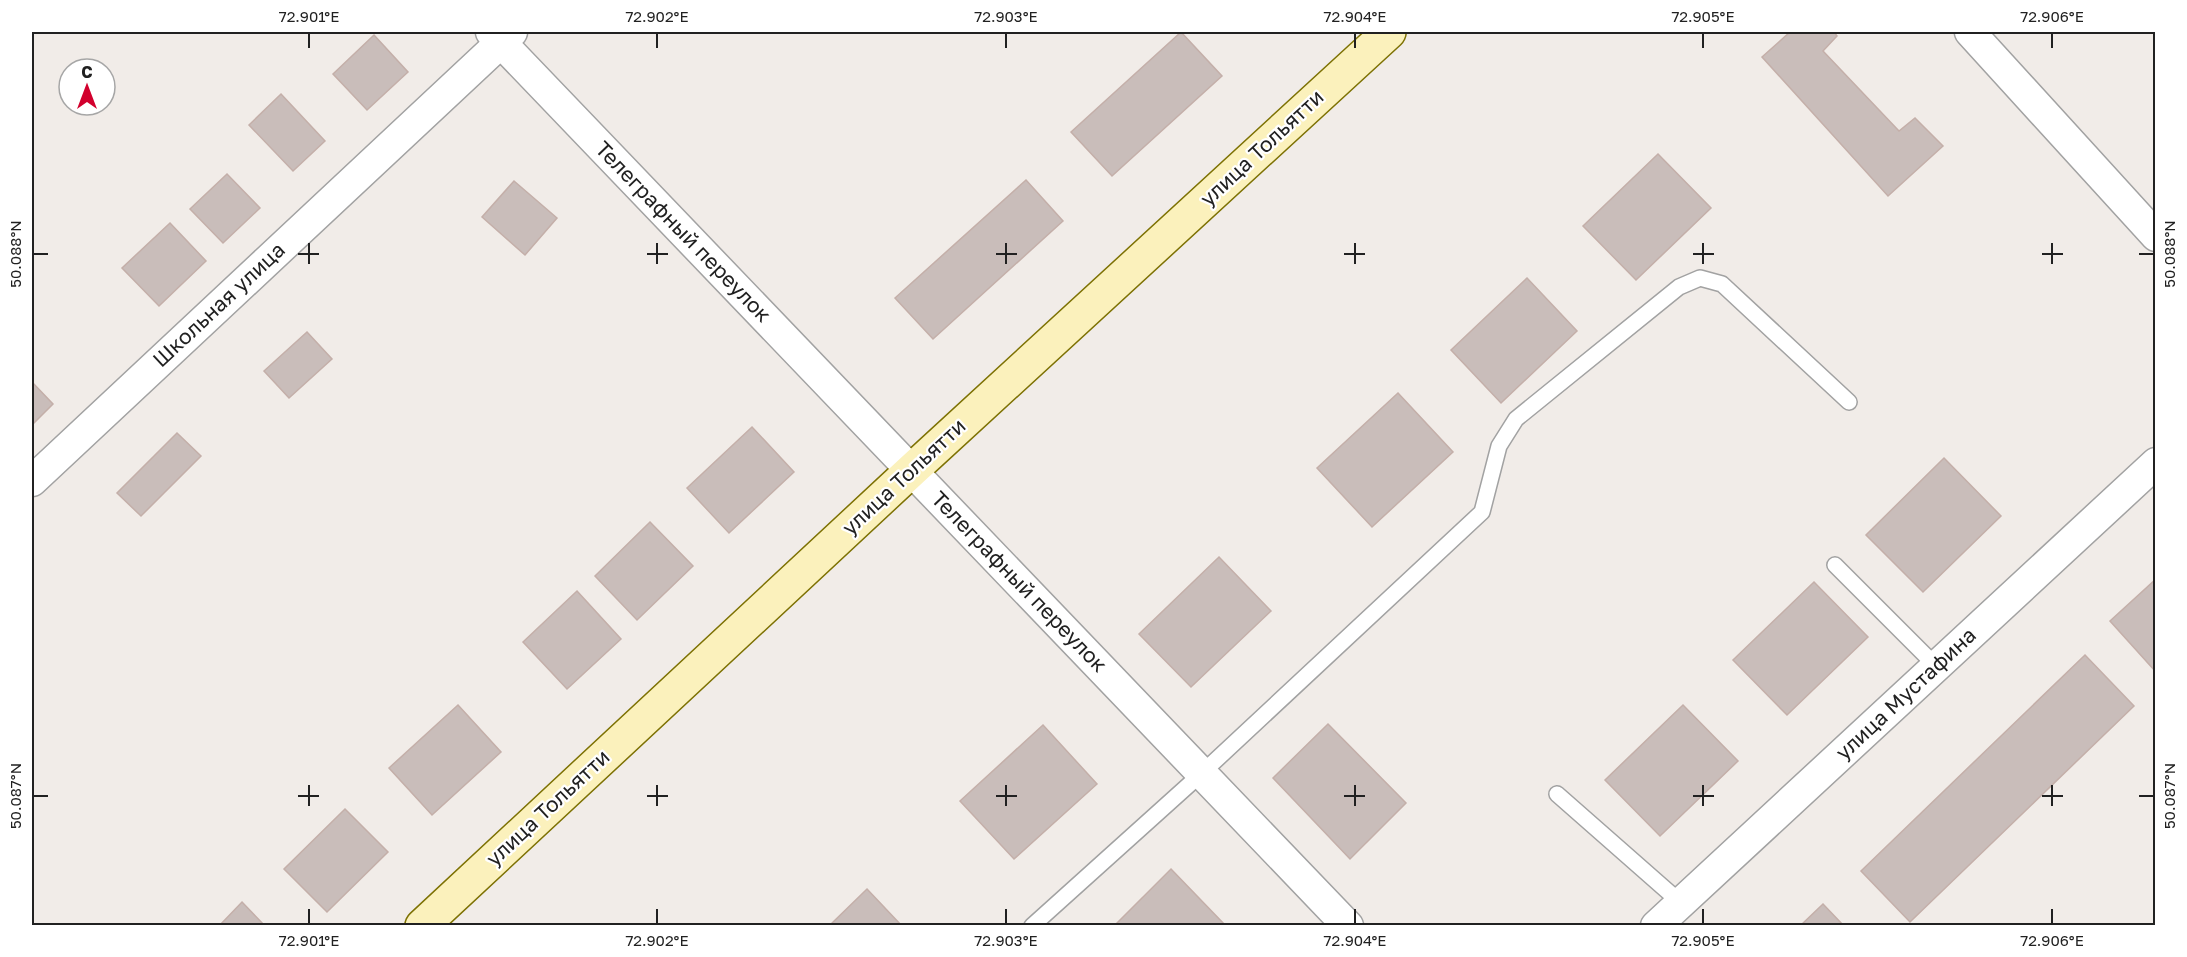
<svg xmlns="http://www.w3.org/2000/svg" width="2187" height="957" viewBox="0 0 2187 957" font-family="'Golos Text',sans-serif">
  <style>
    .building { fill: #c9bdba; stroke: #c4afa9; stroke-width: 1.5 }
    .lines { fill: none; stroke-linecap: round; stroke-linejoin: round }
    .lane-casing { stroke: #a2a2a2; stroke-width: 18 }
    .street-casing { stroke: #a2a2a2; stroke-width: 33 }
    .secondary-casing { stroke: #7d7103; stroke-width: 36 }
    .lane { stroke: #fff; stroke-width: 15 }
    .street { stroke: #fff; stroke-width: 30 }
    .secondary { stroke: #fbf1bc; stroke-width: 33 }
    .ticks { fill: none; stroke: #212121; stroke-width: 2 }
    .labels { text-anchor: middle; stroke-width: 4.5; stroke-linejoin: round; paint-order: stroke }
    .street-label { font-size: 21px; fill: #212121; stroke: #fff }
    .neatline { fill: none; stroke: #212121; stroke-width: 2 }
    .ticks-label { font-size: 15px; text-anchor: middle; fill: #212121 }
  </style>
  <rect width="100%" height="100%" fill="#f1ece8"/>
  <g class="building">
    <path d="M1181,32L1222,76L1112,176L1071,132Z"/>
    <path d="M1790,32H1834L1837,36L1823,51L1899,131L1915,118L1943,146L1888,196L1762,57Z"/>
    <path d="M374,35L408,72L367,110L333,74Z"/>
    <path d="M281,94L325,141L293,171L249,125Z"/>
    <path d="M1658,154L1711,208L1636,280L1583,226Z"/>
    <path d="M227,174L260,208L223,243L190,209Z"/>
    <path d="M1026,180L1063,221L933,339L895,298Z"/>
    <path d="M514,181L557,218L525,255L482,217Z"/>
    <path d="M170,223L206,261L159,306L122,268Z"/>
    <path d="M1527,278L1577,331L1501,403L1451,350Z"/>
    <path d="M307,332L332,359L289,398L264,371Z"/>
    <path d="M32,382L53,404L32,425Z"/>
    <path d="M1398,393L1453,452L1372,527L1317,468Z"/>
    <path d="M752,427L794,472L729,533L687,488Z"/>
    <path d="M177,433L201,456L141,516L117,493Z"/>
    <path d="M1944,458L2001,516L1923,592L1866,535Z"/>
    <path d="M650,522L693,566L637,620L595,576Z"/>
    <path d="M1219,557L1271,611L1191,687L1139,634Z"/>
    <path d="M2156,579V670L2155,671L2110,621Z"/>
    <path d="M1814,582L1868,637L1787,715L1733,660Z"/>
    <path d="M577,591L621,639L567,689L523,642Z"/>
    <path d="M2085,655L2134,706L1910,922L1861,871Z"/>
    <path d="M458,705L501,752L432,815L389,768Z"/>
    <path d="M1683,705L1738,761L1660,836L1605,780Z"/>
    <path d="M1328,724L1406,803L1350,859L1273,778Z"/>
    <path d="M1043,725L1097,784L1014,859L960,801Z"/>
    <path d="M345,809L388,852L327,912L284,869Z"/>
    <path d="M1171,869L1226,926H1115V925Z"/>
    <path d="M867,889L902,926H829Z"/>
    <path d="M242,902L265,926H219Z"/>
    <path d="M1823,904L1844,926H1800Z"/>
  </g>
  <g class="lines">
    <defs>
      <g id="lane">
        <path d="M1835,565L1936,666"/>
        <path d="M1557,794L1681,903"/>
        <path d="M1032,926L1202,773L1482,512L1499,446L1516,419L1679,287L1700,278L1722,284L1849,402"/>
      </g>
      <g id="street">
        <path d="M491,32L1348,926"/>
        <path d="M1970,32L2156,236"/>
        <path d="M32,481L512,32"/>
        <path d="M1656,926L2156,463"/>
      </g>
      <path id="secondary" d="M422,926L912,470L1389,32"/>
    </defs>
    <use href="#lane" class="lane-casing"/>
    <use href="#street" class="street-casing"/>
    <use href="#secondary" class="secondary-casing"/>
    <use href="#lane" class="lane"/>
    <use href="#street" class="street"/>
    <use href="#secondary" class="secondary"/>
  </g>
  <path class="ticks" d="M309,33V48M657,33V48M1006,33V48M1355,33V48M1703,33V48M2052,33V48M309,243V264M657,243V264M1006,243V264M1355,243V264M1703,243V264M2052,243V264M33,254H48M298,254H319M647,254H668M996,254H1017M1344,254H1365M1693,254H1714M2042,254H2063M2139,254H2154M309,785V806M657,785V806M1006,785V806M1355,785V806M1703,785V806M2052,785V806M33,796H48M298,796H319M647,796H668M996,796H1017M1344,796H1365M1693,796H1714M2042,796H2063M2139,796H2154M309,909V924M657,909V924M1006,909V924M1355,909V924M1703,909V924M2052,909V924"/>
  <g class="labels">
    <g class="street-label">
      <text transform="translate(1262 148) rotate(-43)" y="7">улица Тольятти</text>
      <text transform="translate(683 232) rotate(46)" y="7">Телеграфный переулок</text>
      <text transform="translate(219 305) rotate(-43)" y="7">Школьная улица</text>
      <text transform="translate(904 477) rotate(-43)" y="7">улица Тольятти</text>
      <text transform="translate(1019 582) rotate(46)" y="7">Телеграфный переулок</text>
      <text transform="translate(1906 694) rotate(-43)" y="7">улица Мустафина</text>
      <text transform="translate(548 808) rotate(-43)" y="7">улица Тольятти</text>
    </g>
  </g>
  <rect width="2187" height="957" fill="none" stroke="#ffffff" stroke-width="66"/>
  <g transform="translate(87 87)"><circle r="28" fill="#ffffff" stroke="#a6a6a6" stroke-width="1.5"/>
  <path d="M0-4.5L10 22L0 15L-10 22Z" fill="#d2002d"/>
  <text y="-9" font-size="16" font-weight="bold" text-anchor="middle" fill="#212121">С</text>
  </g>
  <rect x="33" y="33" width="2121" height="891" class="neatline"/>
  <g class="ticks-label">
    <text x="309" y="22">72.901°E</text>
    <text x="657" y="22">72.902°E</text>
    <text x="1006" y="22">72.903°E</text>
    <text x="1355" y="22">72.904°E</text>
    <text x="1703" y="22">72.905°E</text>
    <text x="2052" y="22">72.906°E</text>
    <text transform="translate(16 254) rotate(-90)" y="5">50.088°N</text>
    <text transform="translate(2170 254) rotate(-90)" y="5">50.088°N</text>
    <text transform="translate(16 796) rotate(-90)" y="5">50.087°N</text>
    <text transform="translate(2170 796) rotate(-90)" y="5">50.087°N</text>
    <text x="309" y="946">72.901°E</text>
    <text x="657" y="946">72.902°E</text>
    <text x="1006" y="946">72.903°E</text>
    <text x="1355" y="946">72.904°E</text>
    <text x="1703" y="946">72.905°E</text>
    <text x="2052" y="946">72.906°E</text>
  </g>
</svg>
